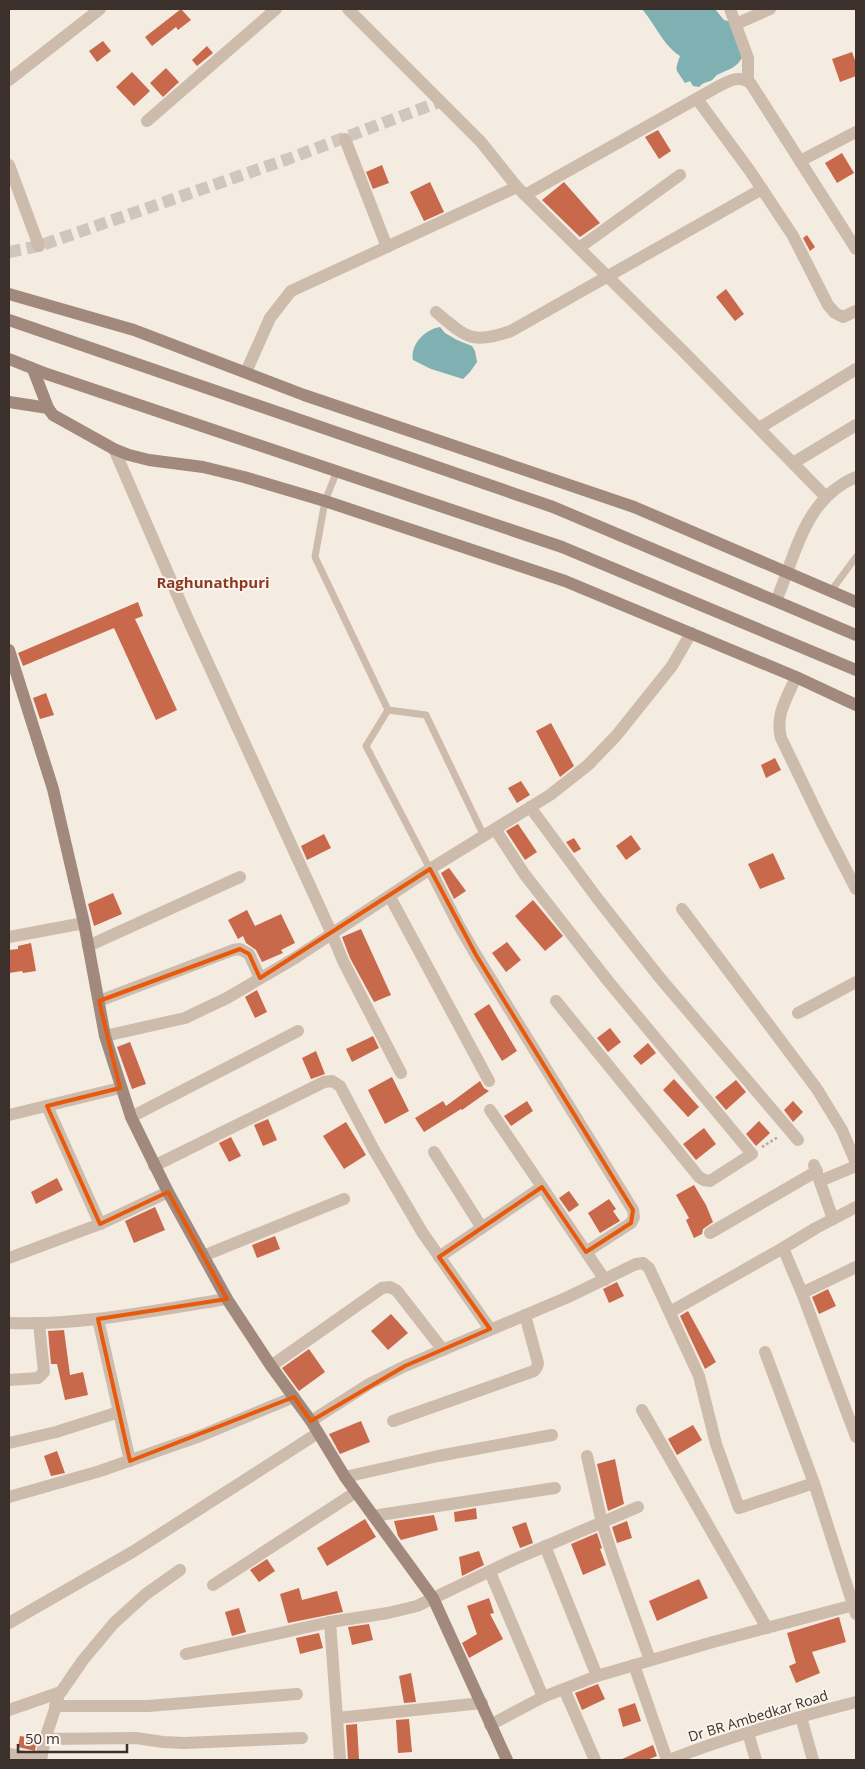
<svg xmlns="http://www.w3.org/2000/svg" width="865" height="1769" viewBox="0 0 865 1769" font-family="'Open Sans',sans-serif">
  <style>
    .water { fill: #7fb0b2 }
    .building { fill: #c8694b }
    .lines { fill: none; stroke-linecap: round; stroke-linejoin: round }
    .street-tunnel { stroke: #cfc6bd; stroke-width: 12; stroke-dasharray: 12 6; stroke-linecap: butt }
    .path { stroke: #b9a596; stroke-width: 2.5; stroke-dasharray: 2.5 2.5; stroke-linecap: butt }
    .lane { stroke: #cdbbac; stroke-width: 7 }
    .street { stroke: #cdbbac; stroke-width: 12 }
    .secondary { stroke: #a18a7d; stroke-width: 12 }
    .marked { fill: none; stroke: #e8590c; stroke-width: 4; stroke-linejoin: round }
    .labels { text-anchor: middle; stroke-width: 4; stroke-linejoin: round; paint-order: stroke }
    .street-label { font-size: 14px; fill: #3b302b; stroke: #fbf5ee }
    .neighbourhood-label { font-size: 15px; font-weight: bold; fill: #8c3b22; stroke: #fbf5ee }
  </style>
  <rect width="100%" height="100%" fill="#f4ebe1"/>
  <g class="water">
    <path d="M642,9H715L724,20L732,22L742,58C736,68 729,69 719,74C715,75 714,80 710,81C704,83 703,83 699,87L693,86L690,81L685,83C676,68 674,73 680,56C663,45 655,24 642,9Z"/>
    <path d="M440,327L445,333L457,340L472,346L475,351L477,362L470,372L463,379L431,369L413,360C410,344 426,329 440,327Z"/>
  </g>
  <g class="building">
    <path d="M181,9L191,20L178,30L176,27L152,46L145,37Z"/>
    <path d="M103,41L111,51L97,62L89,51Z"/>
    <path d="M207,46L213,53L197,66L192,60Z"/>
    <path d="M852,52L856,63V76L840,82L832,59Z"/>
    <path d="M166,68L179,82L163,97L150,83Z"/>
    <path d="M132,72L150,91L134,106L116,87Z"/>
    <path d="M658,130L671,151L659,159L645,137Z"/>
    <path d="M842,153L854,173L837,183L825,163Z"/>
    <path d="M382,165L389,183L373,189L366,172Z"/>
    <path d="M430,182L444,212L424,221L410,192Z"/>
    <path d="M564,182L600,223L580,237L542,200Z"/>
    <path d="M807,235L815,247L810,251L803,238Z"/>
    <path d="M726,289L744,314L735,321L716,297Z"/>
    <path d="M138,602L143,616L135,619L177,710L156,720L114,628L23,666L18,653Z"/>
    <path d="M46,693L54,715L40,719L33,698Z"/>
    <path d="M551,723L574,766L560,777L536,731Z"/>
    <path d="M775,758L781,770L766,778L761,765Z"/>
    <path d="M521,781L530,795L517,803L508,788Z"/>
    <path d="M518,824L537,852L525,860L506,831Z"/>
    <path d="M324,834L331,848L307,860L301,846Z"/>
    <path d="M631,835L641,849L626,860L616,846Z"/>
    <path d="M574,838L581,849L574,853L566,842Z"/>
    <path d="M773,853L785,879L760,889L748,864Z"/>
    <path d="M449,868L466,891L454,899L441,873Z"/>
    <path d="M113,893L122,914L94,926L88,904Z"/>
    <path d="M533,900L563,936L545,951L515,916Z"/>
    <path d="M247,910L255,926L281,914L295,943L281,950L283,953L262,962L256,950L246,943L243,936L238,939L228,920Z"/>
    <path d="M361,929L391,995L374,1002L350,958L342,937Z"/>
    <path d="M507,942L521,960L506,972L492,953Z"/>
    <path d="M31,943L36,971L23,973L22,971L9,973V950L18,949V946Z"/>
    <path d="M257,990L267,1012L255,1018L245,997Z"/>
    <path d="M489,1004L517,1051L502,1061L474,1014Z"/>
    <path d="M610,1028L621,1042L608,1052L597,1038Z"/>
    <path d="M373,1036L379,1048L352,1062L346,1049Z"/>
    <path d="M130,1042L146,1084L132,1089L117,1047Z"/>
    <path d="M648,1043L656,1053L641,1065L633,1056Z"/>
    <path d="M316,1051L325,1074L311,1079L302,1058Z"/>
    <path d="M392,1077L409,1111L385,1124L368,1090Z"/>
    <path d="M674,1079L699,1107L688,1117L663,1090Z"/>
    <path d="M736,1080L746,1092L726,1110L715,1097Z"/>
    <path d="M480,1081L484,1088L489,1091L462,1110L461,1109L424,1132L415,1118L443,1101L446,1106Z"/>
    <path d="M527,1101L533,1111L511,1126L504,1116Z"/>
    <path d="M793,1101L803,1112L793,1122L784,1110Z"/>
    <path d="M268,1119L277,1140L263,1146L254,1125Z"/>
    <path d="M759,1121L770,1133L756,1146L746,1134Z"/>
    <path d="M346,1122L366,1155L344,1169L323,1136Z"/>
    <path d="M704,1128L716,1144L696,1160L683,1144Z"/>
    <path d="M231,1137L241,1156L229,1162L219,1143Z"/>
    <path d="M57,1178L63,1190L36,1204L31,1192Z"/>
    <path d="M694,1185L706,1205L713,1222L703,1229L702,1234L694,1238L686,1220L689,1218L676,1195Z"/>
    <path d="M569,1191L579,1205L569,1212L559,1198Z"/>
    <path d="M609,1199L616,1209L613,1211L620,1221L600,1233L588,1213Z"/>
    <path d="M155,1207L165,1230L134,1243L125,1221Z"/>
    <path d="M275,1236L280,1249L257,1258L252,1245Z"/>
    <path d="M617,1282L624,1296L609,1303L603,1289Z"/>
    <path d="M828,1289L836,1306L819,1314L812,1297Z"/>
    <path d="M688,1311L716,1362L705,1369L680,1316Z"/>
    <path d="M391,1314L408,1333L388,1350L371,1331Z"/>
    <path d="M64,1330L70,1375L83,1372L88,1395L65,1400L57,1364H51L48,1331Z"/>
    <path d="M309,1349L325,1372L299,1391L282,1368Z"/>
    <path d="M361,1421L370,1442L340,1454L329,1434Z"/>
    <path d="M693,1425L702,1440L677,1455L668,1439Z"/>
    <path d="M57,1451L65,1473L51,1476L44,1456Z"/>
    <path d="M615,1459L624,1504L608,1511L597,1464Z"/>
    <path d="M476,1508L477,1519L455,1522L454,1512Z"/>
    <path d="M434,1515L438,1530L401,1540L398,1536L394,1521Z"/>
    <path d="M365,1519L376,1537L327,1566L317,1548Z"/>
    <path d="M627,1521L632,1538L617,1543L612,1527Z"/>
    <path d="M526,1522L533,1543L520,1548L512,1527Z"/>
    <path d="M597,1533L602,1548L600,1549L606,1565L583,1575L571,1544Z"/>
    <path d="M479,1551L484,1565L462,1576L459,1557Z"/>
    <path d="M267,1559L275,1571L259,1582L250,1570Z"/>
    <path d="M699,1579L708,1598L657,1621L649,1601Z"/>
    <path d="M299,1588L302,1600L337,1591L343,1612L288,1623L280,1594Z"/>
    <path d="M489,1598L494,1613L490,1614L503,1639L469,1658L462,1643L477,1634L467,1606Z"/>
    <path d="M239,1608L246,1632L232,1636L225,1612Z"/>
    <path d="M839,1617L846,1642L812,1652L820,1673L796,1683L789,1666L796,1663L787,1633Z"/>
    <path d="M369,1624L373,1640L352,1645L348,1627Z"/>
    <path d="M319,1633L323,1648L300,1654L296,1638Z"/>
    <path d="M411,1673L416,1702L404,1703L399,1676Z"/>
    <path d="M598,1684L605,1699L582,1710L575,1693Z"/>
    <path d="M635,1703L641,1721L623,1727L618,1709Z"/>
    <path d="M409,1719L412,1752L398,1753L396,1720Z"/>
    <path d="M357,1724L359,1759L348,1760L346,1725Z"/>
    <path d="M20,1736L37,1739L35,1751L18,1747Z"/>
    <path d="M653,1745L657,1756L647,1760H620Z"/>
  </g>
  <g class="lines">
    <path class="street-tunnel" d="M9,252L39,246L288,159L439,102"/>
    <path class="path" d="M762,1147L778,1137"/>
    <g class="lane">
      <path d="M337,471L325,501L315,557L388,710L426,715L484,836"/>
      <path d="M831,591L856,557"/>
      <path d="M388,710L366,746L430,869"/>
    </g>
    <g class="street">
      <path d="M348,9L481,142L517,187L683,351L825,496"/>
      <path d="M730,9L748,58V81"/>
      <path d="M736,24L770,9"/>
      <path d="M9,80L100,9"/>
      <path d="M697,99L750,171L793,236L828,305L835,313L843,317L856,311"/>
      <path d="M147,121L276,9"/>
      <path d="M345,139L387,247"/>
      <path d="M800,161L856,132"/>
      <path d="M9,165L39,246"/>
      <path d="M525,195L719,86C729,81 741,74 751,84L856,249"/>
      <path d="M579,248L680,175"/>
      <path d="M436,312C466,337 472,345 511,331L762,189"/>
      <path d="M246,372L270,318L291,291L517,187"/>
      <path d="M759,428L856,369"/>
      <path d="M114,449L186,615L332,934L343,961L401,1073"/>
      <path d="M793,463L856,425"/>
      <path d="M776,601C796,554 804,499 856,477"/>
      <path d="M796,677C787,698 775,715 781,738L822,823L856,889"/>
      <path d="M530,807L597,898L660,978L798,1140"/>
      <path d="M495,829L525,875L608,981L752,1154L710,1181L704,1180L699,1177L556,1001"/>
      <path d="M430,869L458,924L476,955L633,1210L634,1217L631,1223L586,1252"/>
      <path d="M390,897L489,1081"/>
      <path d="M682,909L817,1089L842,1130L856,1163"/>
      <path d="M9,937L84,923"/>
      <path d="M88,946L240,877"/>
      <path d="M99,1001L233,950L240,949L249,954L260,978"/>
      <path d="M798,1013L856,982"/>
      <path d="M105,1036L185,1018L227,998L295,958L430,869L550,795L588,765L616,736L672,666L691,633"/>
      <path d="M47,1106L100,1224"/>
      <path d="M490,1110L605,1280"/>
      <path d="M9,1115L120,1088"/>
      <path d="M131,1117L298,1031"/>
      <path d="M434,1152L482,1228"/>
      <path d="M814,1165L833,1219"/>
      <path d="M154,1166L324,1082L332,1081L340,1086L374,1150L422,1232L490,1329"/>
      <path d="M820,1181L856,1166"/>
      <path d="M856,1207L816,1228L783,1248L802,1293L856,1437"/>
      <path d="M710,1233L817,1171"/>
      <path d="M203,1256L344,1199"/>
      <path d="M439,1257L542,1187"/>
      <path d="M9,1258L100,1224L168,1192"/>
      <path d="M802,1293L856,1267"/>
      <path d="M670,1312L783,1248"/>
      <path d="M98,1319L130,1461"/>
      <path d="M9,1323C82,1326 155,1310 227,1299"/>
      <path d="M765,1352L814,1483L856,1614"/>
      <path d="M271,1366L382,1288L390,1287L397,1291L443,1350"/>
      <path d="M9,1380L38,1378L44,1372L39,1324"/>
      <path d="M642,1410L767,1628"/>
      <path d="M311,1421L369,1384L405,1366L568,1297L636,1264L643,1263L649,1268L699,1376L716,1444L739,1508L814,1483"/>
      <path d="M393,1421L534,1371L537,1367L538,1363L525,1315"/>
      <path d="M9,1443L56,1432L119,1412"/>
      <path d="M587,1456L602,1523L613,1557L650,1660"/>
      <path d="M345,1477L438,1456L552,1435"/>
      <path d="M9,1497L100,1471L200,1436L294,1397"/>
      <path d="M373,1516L555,1488"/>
      <path d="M545,1546L597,1676"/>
      <path d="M490,1572L543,1697"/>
      <path d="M213,1585L356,1492"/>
      <path d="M330,1622L340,1760"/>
      <path d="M9,1623L134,1551L318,1433"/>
      <path d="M186,1654L330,1622L388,1613L417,1606L513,1560L638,1507"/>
      <path d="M634,1665L667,1760"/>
      <path d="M564,1689L595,1760"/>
      <path d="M55,1706H148L297,1694"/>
      <path d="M9,1710L61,1692L83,1660L114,1623L146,1594L180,1570"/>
      <path d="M801,1717L813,1760"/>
      <path d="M337,1718L482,1703"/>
      <path d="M490,1725L543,1697L597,1676L713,1642L854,1605"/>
      <path d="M748,1733L756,1760"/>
      <path d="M45,1739L136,1738L163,1742L184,1743L302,1738"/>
      <path d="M9,1754L41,1760"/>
      <path d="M41,1760L45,1739L58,1700"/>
      <path d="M669,1760C730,1736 793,1718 856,1702"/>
    </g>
    <g class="secondary">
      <path d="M9,294L134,330L304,395L634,507L856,602"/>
      <path d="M9,320L553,507L856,635"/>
      <path d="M9,359L47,374L562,547L856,670"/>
      <path d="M33,369L48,408"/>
      <path d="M9,402L48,408L53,415L114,449L129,455L149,460L203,467L244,477L325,501L565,581L796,677L856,705"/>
      <path d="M9,650L53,789L84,923L105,1036L131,1117L168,1192L227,1299L271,1366L311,1421L345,1477L433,1598L507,1760"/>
    </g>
  </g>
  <path class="marked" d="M430,869L476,955L633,1210L631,1223L586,1252L542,1187L439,1257L490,1329L405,1366L311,1421L294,1397L130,1461L98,1319L227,1299L168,1192L100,1224L47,1106L120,1088L99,1001L240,949L249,954L260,978Z"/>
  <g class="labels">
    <g class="street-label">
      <text transform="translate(758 1716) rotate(-17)" y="5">Dr BR Ambedkar Road</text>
    </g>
    <g class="neighbourhood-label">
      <text x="213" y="588">Raghunathpuri</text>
    </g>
  </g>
  <rect width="865" height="1769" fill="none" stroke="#3b302b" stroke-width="20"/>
  <path d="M18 1744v8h109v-8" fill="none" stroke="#3b302b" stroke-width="2.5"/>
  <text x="25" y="1744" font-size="15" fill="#3b302b" stroke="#fbf5ee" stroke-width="4" paint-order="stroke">50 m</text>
</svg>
